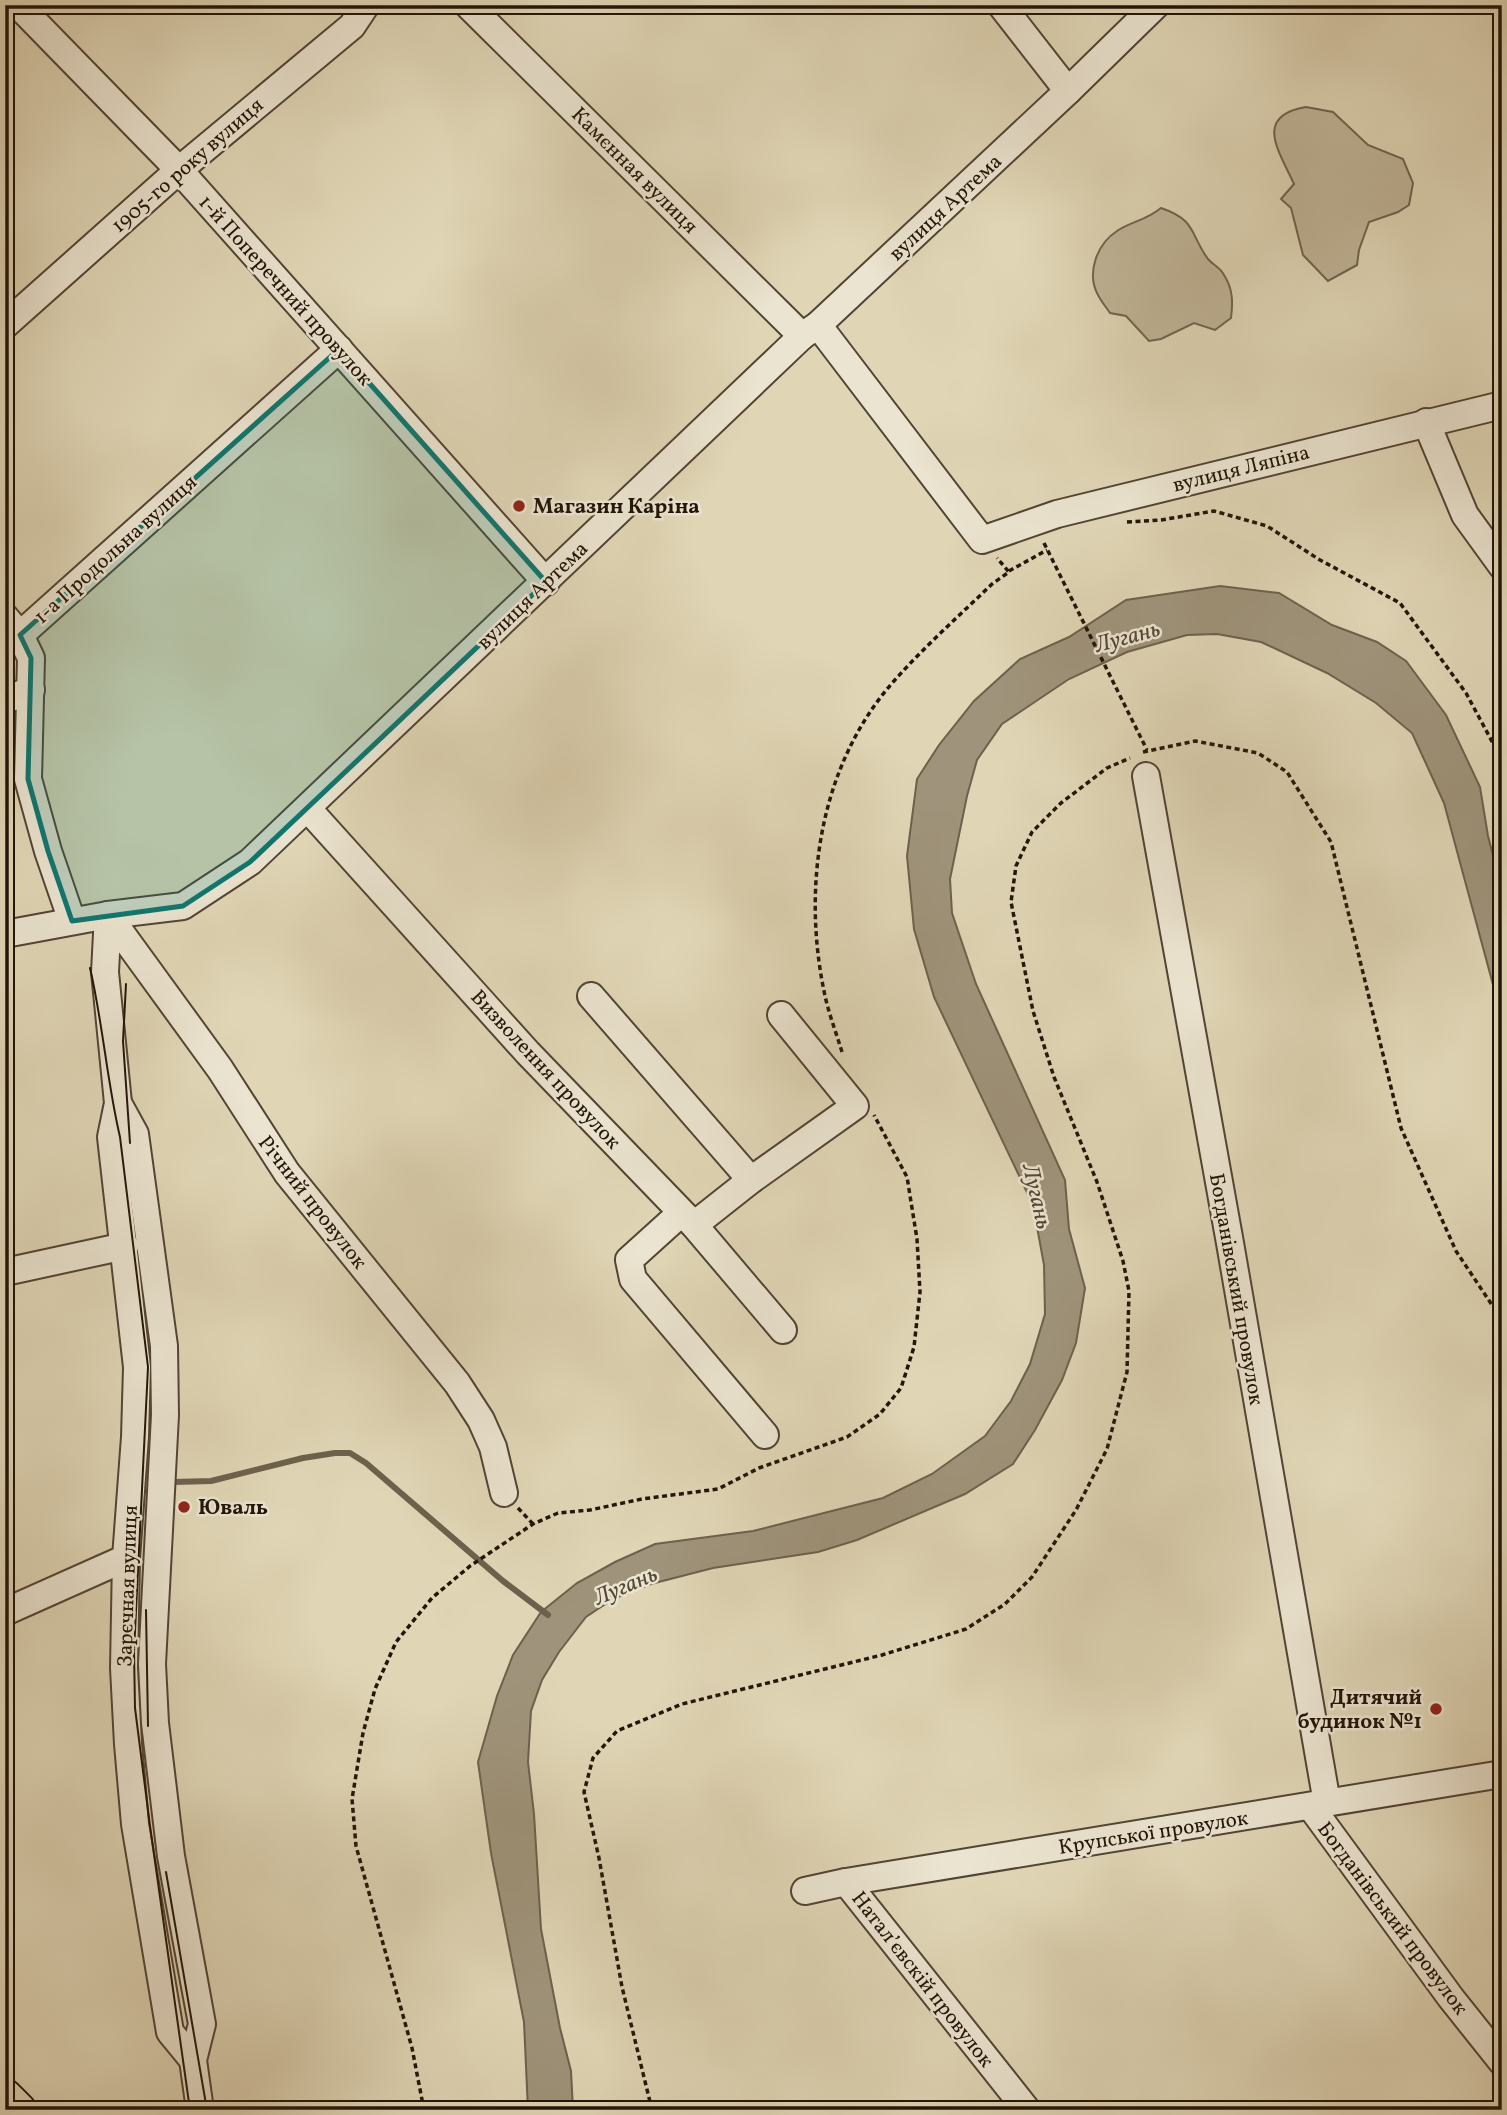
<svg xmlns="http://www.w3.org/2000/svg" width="1507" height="2115" viewBox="0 0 1507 2115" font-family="Vollkorn,serif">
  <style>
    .green { fill: #c0b598; stroke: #716450; stroke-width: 2 }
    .water { fill: #9f947b; stroke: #6d614d; stroke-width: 2 }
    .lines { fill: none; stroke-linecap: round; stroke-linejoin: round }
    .stream { stroke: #6d614d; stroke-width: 6 }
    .minor-casing { stroke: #524434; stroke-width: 30 }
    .major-casing { stroke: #221408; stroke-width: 37 }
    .path { stroke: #221408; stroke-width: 3.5; stroke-dasharray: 5 3.5; stroke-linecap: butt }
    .minor { stroke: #ebe4d0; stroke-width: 26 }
    .major { stroke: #e0d6b6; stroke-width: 33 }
    .tram { stroke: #221408; stroke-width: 2 }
    .marked { fill: #0f766e; fill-opacity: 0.2; stroke: #0f766e; stroke-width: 5; stroke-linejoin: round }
    .poi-dot { fill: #8f2418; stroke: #ebe4d0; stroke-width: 2.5 }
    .labels { text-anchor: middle; stroke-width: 5; stroke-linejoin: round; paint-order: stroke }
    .street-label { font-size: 21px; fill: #221408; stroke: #ebe4d0 }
    .poi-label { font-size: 21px; font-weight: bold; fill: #221408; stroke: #ebe4d0; text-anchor: start }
    .water-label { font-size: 23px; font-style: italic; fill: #544736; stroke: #ebe4d0 }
  </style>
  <rect width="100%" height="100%" fill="#e0d6b6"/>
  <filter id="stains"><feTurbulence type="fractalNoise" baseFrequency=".00286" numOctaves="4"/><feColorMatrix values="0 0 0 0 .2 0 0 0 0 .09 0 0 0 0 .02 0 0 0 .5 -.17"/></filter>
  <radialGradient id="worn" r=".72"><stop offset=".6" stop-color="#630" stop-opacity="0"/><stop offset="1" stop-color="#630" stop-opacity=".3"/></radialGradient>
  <g class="green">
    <path d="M1306,107L1333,112L1368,145L1403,159L1413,183L1409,205L1398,212L1369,222L1359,250L1357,265L1328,281L1303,255L1291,208L1281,199L1294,184C1279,151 1253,116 1306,107Z"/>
    <path d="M1161,208C1197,220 1190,235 1208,259C1213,265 1221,268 1224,275C1233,289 1233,302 1231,318L1215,330L1194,323L1161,339L1149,341L1126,316L1110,313C1106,307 1101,301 1098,295C1086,273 1097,244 1117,231C1132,221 1145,221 1161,208Z"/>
  </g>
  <path class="water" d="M1220,586L1279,593L1332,625L1377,642L1406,661L1446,715L1480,787L1488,836L1502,890V1018L1444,803L1412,733L1376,703L1327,673L1261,642L1217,634L1187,635L1127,652L1069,679L1002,724L977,760L967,796L950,879L952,913L976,984L1065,1180L1069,1229L1085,1288L1076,1343L1062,1380L1035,1430L1013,1464L965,1494L857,1540L818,1552L713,1568L651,1584L613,1599L586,1617L559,1652L542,1680L531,1711L528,1762L534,1814L541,1929L560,2028L571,2071L573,2110H528L524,2022L491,1853L478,1762L497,1696L513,1655L541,1612L577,1583L615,1562L655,1544L753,1531L883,1498L932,1474L985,1436L1011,1401L1030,1364L1045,1314L1044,1265L1033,1205L934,997L914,929L907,856L917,779L939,745L974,701L1020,659L1069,637L1126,600Z"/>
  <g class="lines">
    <path class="stream" d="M174,1482L211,1481L303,1458L335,1453H350L366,1463L503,1581L548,1615"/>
    <defs>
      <g id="minor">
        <path d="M18,5L179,170L546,582"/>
        <path d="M468,5L802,336"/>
        <path d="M1001,5L1068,91"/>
        <path d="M5,325L179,170L352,26L366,5"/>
        <path d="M818,325L982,540L1057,514L1502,405"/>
        <path d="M1426,422L1465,515L1502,566"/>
        <path d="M5,617L20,635L31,658L28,779L48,851L72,921"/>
        <path d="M20,635L339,349"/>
        <path d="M5,700L31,690"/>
        <path d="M1146,776L1230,1243L1327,1803"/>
        <path d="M308,809L528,1053L694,1225L783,1330"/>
        <path d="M108,915L105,972L118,1103L111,1137L137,1367L135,1437L126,1558L124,1668L128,1744L135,1824L170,2032L193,2060"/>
        <path d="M108,915L220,1069L287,1173L457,1383L481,1420L493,1447L504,1493"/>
        <path d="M5,934L108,915L183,906L250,862L802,336L818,325L1068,91L1156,5"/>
        <path d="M591,996L751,1180"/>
        <path d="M118,1103L135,1134L164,1346L165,1415L152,1664L155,1723L171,1856L202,2024L193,2060L200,2110"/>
        <path d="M681,1213L629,1260L633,1279L765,1435"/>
        <path d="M694,1225L751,1180L855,1106L781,1015"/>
        <path d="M5,1272L125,1246"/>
        <path d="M5,1612L126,1558"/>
        <path d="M1311,1807L1451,1998L1502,2062"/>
        <path d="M846,1882L1027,2110"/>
        <path d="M805,1891L846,1882L1502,1774"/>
      </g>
      <path id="major" d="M5,2096L19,2110"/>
    </defs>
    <use href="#minor" class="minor-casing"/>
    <use href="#major" class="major-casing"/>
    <g class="path">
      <path d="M1127,522L1161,520L1214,511L1267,526L1320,560L1400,603L1466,693L1502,760"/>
      <path d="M1044,543L1147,750"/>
      <path d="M1009,571L1047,550"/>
      <path d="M1143,752L1195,741L1258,753L1287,772L1331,842L1401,1128L1456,1251L1502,1320"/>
      <path d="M842,1052C836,1032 828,1012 824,991C802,885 820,764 894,681C924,647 959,616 992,584L1009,572L997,558"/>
      <path d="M518,1508L533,1524"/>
      <path d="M424,2110L412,2048L356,1846L352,1799L363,1733L375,1689L396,1642L432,1598L470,1566L533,1524L558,1513L590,1510L642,1499L718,1489L759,1468L847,1437L880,1414L901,1388L914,1347L920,1292L917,1239L907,1177L874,1115"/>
      <path d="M652,2110L622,1987L599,1858L584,1792L593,1758L617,1731L682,1704L882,1655L966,1629L1005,1604L1032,1577L1076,1510L1107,1449L1127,1372L1129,1291L1123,1261L1097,1182L1054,1077L1033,1011L1011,902L1016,866L1032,832L1061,803L1107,768L1130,758"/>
    </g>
    <use href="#minor" class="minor"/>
    <use href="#major" class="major"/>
    <g class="tram">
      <path d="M90,968C103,1024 107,1082 120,1137L148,1367L134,1652L135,1708L150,1826L190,2110"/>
      <path d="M126,984L123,1041L130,1143"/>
      <path d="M146,1610L148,1726"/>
      <path d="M166,1872L207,2110"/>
    </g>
  </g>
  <path class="marked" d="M339,349L546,582L250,862L183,906L72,921L48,851L28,779L31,658L20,635Z"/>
  <g class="poi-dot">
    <circle cx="519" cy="506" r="7"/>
    <circle cx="184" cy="1507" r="7"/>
    <circle cx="1436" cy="1709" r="7"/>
  </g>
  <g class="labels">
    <g class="street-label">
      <text transform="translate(187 165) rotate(-41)" y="7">1905-го року вулиця</text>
      <text transform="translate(635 170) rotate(45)" y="7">Камєнная вулиця</text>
      <text transform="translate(945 207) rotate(-43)" y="7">вулиця Артема</text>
      <text transform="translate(286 290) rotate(48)" y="7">1-й Поперечний провулок</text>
      <text transform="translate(1241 468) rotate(-14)" y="7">вулиця Ляпіна</text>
      <text transform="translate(115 549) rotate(-42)" y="7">1-а Продольна вулиця</text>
      <text transform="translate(532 595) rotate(-44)" y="7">вулиця Артема</text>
      <text transform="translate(546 1069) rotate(47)" y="7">Визволення провулок</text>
      <text transform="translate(313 1202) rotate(52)" y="7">Річний провулок</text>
      <text transform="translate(1237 1289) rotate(80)" y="7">Богданівський провулок</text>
      <text transform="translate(127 1586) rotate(-88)" y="7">Зарєчная вулиця</text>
      <text transform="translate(1153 1832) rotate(-9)" y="7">Крупської провулок</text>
      <text transform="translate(1393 1918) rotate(53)" y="7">Богданівський провулок</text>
      <text transform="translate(923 1979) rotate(52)" y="7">Натал’євскій провулок</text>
    </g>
    <g class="poi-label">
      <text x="533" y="513">Магазин Каріна</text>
      <text x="198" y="1514">Юваль</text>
      <text x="1422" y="1704" text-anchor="end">Дитячий<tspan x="1422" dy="24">будинок №1</tspan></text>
    </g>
    <g class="water-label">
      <text transform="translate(1127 636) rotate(-15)" y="8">Лугань</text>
      <text transform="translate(1038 1196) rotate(77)" y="8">Лугань</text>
      <text transform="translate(625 1585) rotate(-23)" y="8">Лугань</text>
    </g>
  </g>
  <rect width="1507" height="2115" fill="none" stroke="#e0d6b6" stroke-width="28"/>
  <rect x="7" y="7" width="1493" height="2101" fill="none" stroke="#221408" stroke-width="3.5"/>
  <rect x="14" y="14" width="1479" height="2087" fill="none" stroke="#221408" stroke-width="2"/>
  <rect width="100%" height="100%" filter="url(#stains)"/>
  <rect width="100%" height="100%" fill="url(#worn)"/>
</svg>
